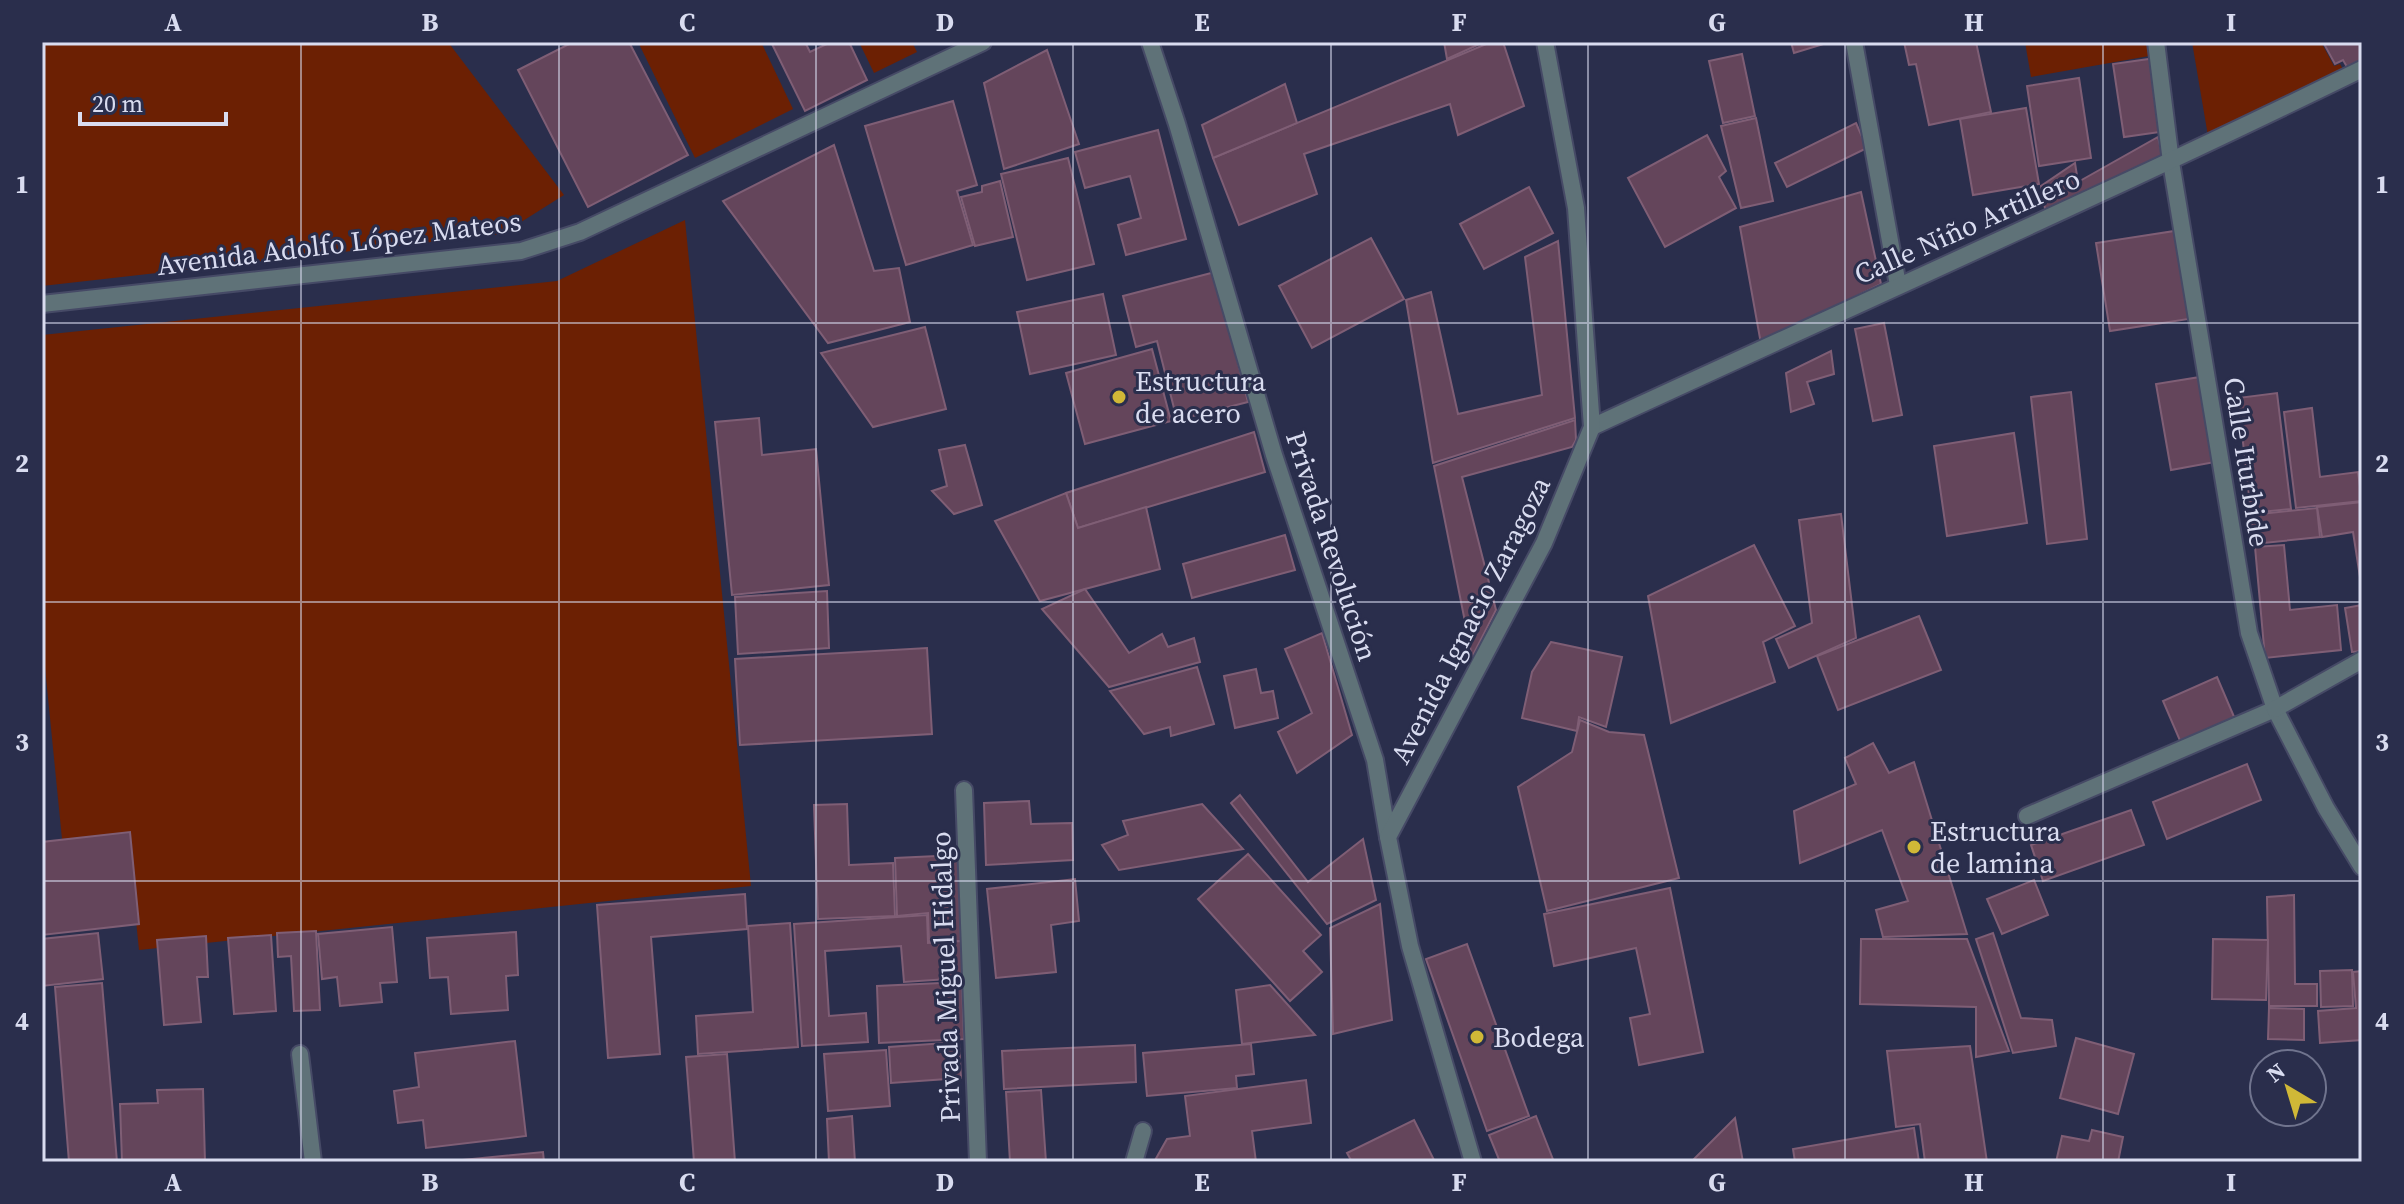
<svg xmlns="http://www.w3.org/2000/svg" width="2404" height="1204" viewBox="0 0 2404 1204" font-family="'Source Serif 4',serif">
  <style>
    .green { fill: #6c2003 }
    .building { fill: #64455b; stroke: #7f5e75; stroke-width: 2 }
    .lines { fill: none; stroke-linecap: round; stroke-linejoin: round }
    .service-casing { stroke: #464a66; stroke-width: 20 }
    .minor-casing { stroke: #464a66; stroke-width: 20 }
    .service { stroke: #5f7278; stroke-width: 16 }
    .minor { stroke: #5f7278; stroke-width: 16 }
    .grid { fill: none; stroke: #d9dcf0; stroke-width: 2; stroke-opacity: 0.55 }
    .poi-dot { fill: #d0b837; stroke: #2a2e4c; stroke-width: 3 }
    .labels { text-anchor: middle; stroke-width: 6; stroke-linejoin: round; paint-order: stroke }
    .street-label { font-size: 28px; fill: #d9dcf0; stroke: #2a2e4c }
    .poi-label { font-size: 28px; fill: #d9dcf0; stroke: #2a2e4c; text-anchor: start }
    .neatline { fill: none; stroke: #d9dcf0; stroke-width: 3 }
    .grid-label { font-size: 26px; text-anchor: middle; font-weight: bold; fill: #d9dcf0 }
  </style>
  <rect width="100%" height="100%" fill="#2a2e4c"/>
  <g class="green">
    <path d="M42,42H448L564,195L502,234L42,286Z"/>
    <path d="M638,42H761L793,109L695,158Z"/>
    <path d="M859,42H912L917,52L874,73Z"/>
    <path d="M2025,42H2146L2149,56L2031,77Z"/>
    <path d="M2192,42H2321L2334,66L2340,64L2345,73L2208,136Z"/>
    <path d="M685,220L751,886L139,950L127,833L62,839L42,637V335L557,281Z"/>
  </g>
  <g class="building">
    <path d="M573,42H629L688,155L588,207L518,70Z"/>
    <path d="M771,42H805L810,52L831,42H849L867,80L805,111Z"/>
    <path d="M1444,42H1484L1447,59Z"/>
    <path d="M1491,42H1503L1524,106L1458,135L1450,104L1304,154L1317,194L1239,225L1213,158Z"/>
    <path d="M1791,42H1830L1794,53Z"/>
    <path d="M1904,42H1976L1991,112L1929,125L1916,64L1909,65Z"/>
    <path d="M2323,42H2362V68L2351,74L2343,60L2335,64Z"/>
    <path d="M1047,50L1079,144L1004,169L984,83Z"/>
    <path d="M1742,54L1755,116L1723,123L1709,61Z"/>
    <path d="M2156,58L2167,131L2124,137L2113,64Z"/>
    <path d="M2079,78L2091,158L2039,166L2027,86Z"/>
    <path d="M1285,84L1297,123L1213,158L1202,125Z"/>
    <path d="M953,101L977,185L957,191L973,245L906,265L865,126Z"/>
    <path d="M2026,108L2039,184L1973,195L1960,119Z"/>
    <path d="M1756,118L1773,201L1741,208L1721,126Z"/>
    <path d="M1856,123L1867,148L1787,187L1775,163Z"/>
    <path d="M1158,130L1186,239L1126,255L1118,225L1141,218L1130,176L1085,188L1075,152Z"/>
    <path d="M1707,135L1726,171L1719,177L1736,208L1665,247L1628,178Z"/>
    <path d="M2158,137L2164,161L2046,214L2041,186L2075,163L2078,182Z"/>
    <path d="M834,145L874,271L899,268L910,322L828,343L723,201Z"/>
    <path d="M1068,158L1094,264L1027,280L1001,174Z"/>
    <path d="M1000,181L1013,237L975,246L961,197L982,192V186Z"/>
    <path d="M1529,187L1553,233L1484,269L1460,224Z"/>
    <path d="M1861,192L1881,284L1761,344L1740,227Z"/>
    <path d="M2181,230L2195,318L2110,331L2096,243Z"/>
    <path d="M1371,238L1404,299L1312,348L1279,286Z"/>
    <path d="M1558,241L1575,418L1433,463L1406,300L1431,292L1458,414L1542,395L1525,257Z"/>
    <path d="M1215,272L1248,402L1177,420L1157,341L1136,347L1123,296Z"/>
    <path d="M1103,294L1116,355L1030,374L1017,312Z"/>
    <path d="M1884,323L1902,415L1873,421L1855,329Z"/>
    <path d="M925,327L946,409L873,427L821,353Z"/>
    <path d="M1152,349L1171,421L1085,444L1066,373Z"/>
    <path d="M1831,351L1834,374L1807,382L1814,404L1791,412L1786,373Z"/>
    <path d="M2200,377L2215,462L2171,470L2156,384Z"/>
    <path d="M2071,392L2087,539L2047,544L2031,397Z"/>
    <path d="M2277,393L2291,509L2251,513L2238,398Z"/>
    <path d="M2312,408L2320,477L2358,472L2362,501L2296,508L2284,412Z"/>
    <path d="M759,418L762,455L816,449L829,585L732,595L715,422Z"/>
    <path d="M1575,420L1576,440L1572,447L1462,477L1496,610L1472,657L1434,466Z"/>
    <path d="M1254,432L1265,472L1078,528L1066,493Z"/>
    <path d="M2014,433L2027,523L1947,536L1934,446Z"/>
    <path d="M965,445L982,505L954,514L932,491L947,486L939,450Z"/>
    <path d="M1066,493L1078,528L1146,507L1160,569L1040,601L995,521Z"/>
    <path d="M2362,502V590L2353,532L2322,537L2317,507Z"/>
    <path d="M2317,508L2320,537L2254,544L2251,515Z"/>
    <path d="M1841,514L1856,638L1789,668L1776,639L1812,623L1799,520Z"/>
    <path d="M1285,535L1295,570L1192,598L1183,564Z"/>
    <path d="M1754,545L1795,626L1763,642L1775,682L1671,723L1648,596Z"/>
    <path d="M2284,545L2290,610L2337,605L2341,650L2265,658L2255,547Z"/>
    <path d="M1085,589L1129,653L1162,634L1168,647L1194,638L1200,662L1109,687L1042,609Z"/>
    <path d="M827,591L829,648L738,654L735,597Z"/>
    <path d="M2362,605V651L2352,652L2345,608Z"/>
    <path d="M1919,616L1941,670L1838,710L1817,656Z"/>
    <path d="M1322,633L1352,735L1297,773L1278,732L1312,713L1285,649Z"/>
    <path d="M1551,642L1622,657L1606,727L1579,717L1577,731L1522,718L1532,672Z"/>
    <path d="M927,648L932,734L740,745L735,659Z"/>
    <path d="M1197,667L1214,724L1171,736L1170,727L1144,734L1110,691Z"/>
    <path d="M1256,669L1261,693L1273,691L1278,718L1235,728L1224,676Z"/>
    <path d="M2217,677L2235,719L2181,743L2163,701Z"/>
    <path d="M1580,720L1609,732L1644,735L1679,878L1547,911L1518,787L1572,752Z"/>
    <path d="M1873,743L1889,773L1914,762L1967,934L1883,937L1876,910L1908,901L1882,830L1800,863L1794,811L1856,784L1845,758Z"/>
    <path d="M2247,764L2261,800L2167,839L2153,802Z"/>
    <path d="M1240,795L1308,882L1363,839L1376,900L1327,924L1231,803Z"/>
    <path d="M1029,801L1031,824L1072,823L1073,860L986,865L984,803Z"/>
    <path d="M847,804L849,865L893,863L895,916L818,919L814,805Z"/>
    <path d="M1202,804L1243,849L1119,870L1102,845L1128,835L1123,821Z"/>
    <path d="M2131,810L2144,845L2043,881L2031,845Z"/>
    <path d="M130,832L139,924L42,935V842Z"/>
    <path d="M1248,854L1321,935L1303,951L1322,972L1290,1001L1198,899Z"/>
    <path d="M958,855L961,941L929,942L928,913L897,916L895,858Z"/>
    <path d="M1075,879L1079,921L1051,925L1056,972L996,978L987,889Z"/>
    <path d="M2034,880L2048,915L2002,934L1987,899Z"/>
    <path d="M1670,888L1703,1052L1639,1065L1630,1018L1650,1014L1636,948L1554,966L1544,914Z"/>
    <path d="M745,894L747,929L651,937L660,1054L608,1058L597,905Z"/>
    <path d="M2294,895L2295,984H2317V1006H2269L2267,897Z"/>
    <path d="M1380,904L1392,1020L1333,1034L1330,928Z"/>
    <path d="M927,915L928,943L961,941L963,978L904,982L901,946L825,951L829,1016L866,1013L868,1042L802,1046L794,924Z"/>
    <path d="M790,923L798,1047L698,1054L696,1016L753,1012L748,926Z"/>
    <path d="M392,927L397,982L380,983L382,1002L340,1006L337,977L322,979L318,934Z"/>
    <path d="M316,931L320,1010L294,1011L291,956L278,957L277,933Z"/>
    <path d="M516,932L518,975L506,976L508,1010L451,1014L448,977L430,978L427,938Z"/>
    <path d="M98,933L103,979L42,986V939Z"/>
    <path d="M1993,933L2021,1018L2052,1020L2056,1046L2013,1053L1976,939Z"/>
    <path d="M271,935L276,1011L234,1014L228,938Z"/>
    <path d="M206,936L208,977H197L201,1022L164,1025L157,940Z"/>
    <path d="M1861,939H1967L2009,1051L1976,1057V1007L1860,1004Z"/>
    <path d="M2213,939L2268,940L2266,1000L2212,999Z"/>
    <path d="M1467,944L1529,1116L1487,1131L1426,959Z"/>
    <path d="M2352,970L2353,1006L2321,1007L2320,971Z"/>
    <path d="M2362,971V1040L2320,1043L2318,1011L2356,1008L2353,972Z"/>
    <path d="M962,982L964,1039L879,1043L877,986Z"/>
    <path d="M102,983L117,1162H69L55,987Z"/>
    <path d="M1270,985L1315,1035L1242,1044L1236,990Z"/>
    <path d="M2269,1008L2304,1009V1040L2268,1039Z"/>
    <path d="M2076,1038L2134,1054L2118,1114L2060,1098Z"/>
    <path d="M515,1041L526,1136L426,1148L423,1120L398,1123L394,1091L419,1087L415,1053Z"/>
    <path d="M959,1042L961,1078L891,1083L889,1047Z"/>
    <path d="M1251,1044L1254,1074L1236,1076L1237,1088L1147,1096L1143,1053Z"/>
    <path d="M1135,1045L1136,1082L1004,1089L1002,1051Z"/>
    <path d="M1970,1046L1987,1162H1925L1920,1124L1896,1127L1887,1051Z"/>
    <path d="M886,1050L890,1106L828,1111L824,1054Z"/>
    <path d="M727,1054L735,1162H694L686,1057Z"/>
    <path d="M1306,1080L1311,1123L1252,1131L1256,1162H1154L1167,1139L1190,1136L1185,1096Z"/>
    <path d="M203,1089L205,1162H122L120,1104L158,1103L157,1090Z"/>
    <path d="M1041,1090L1046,1162H1010L1006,1092Z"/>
    <path d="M852,1116L855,1162H829L827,1119Z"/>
    <path d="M1536,1116L1554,1162H1500L1489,1135Z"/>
    <path d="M1735,1118L1743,1162H1691Z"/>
    <path d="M1414,1120L1435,1162H1352L1347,1153Z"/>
    <path d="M1914,1128L1919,1162H1795L1793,1149Z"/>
    <path d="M2092,1130L2123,1137L2118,1162H2056L2062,1136L2089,1141Z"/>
    <path d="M543,1152L544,1162H462L461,1160Z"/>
  </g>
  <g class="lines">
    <defs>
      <g id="service">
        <path d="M2027,816L2275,709"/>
        <path d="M300,1054L313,1162"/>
      </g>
      <g id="minor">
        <path d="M1150,42L1177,124L1274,455L1375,760L1388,837"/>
        <path d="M1854,42L1898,285"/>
        <path d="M2156,42L2171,162L2249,633L2275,709L2326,808L2362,867"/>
        <path d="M42,304L521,251L580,232L983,42"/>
        <path d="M1592,427C1849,308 2108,193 2362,69"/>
        <path d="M2275,709L2362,660"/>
        <path d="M964,790L978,1162"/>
        <path d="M1134,1162L1143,1131"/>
        <path d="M1473,1162L1410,946L1388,837L1544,543L1592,427L1576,208L1545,42"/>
      </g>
    </defs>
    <use href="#service" class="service-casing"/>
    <use href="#minor" class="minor-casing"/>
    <use href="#service" class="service"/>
    <use href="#minor" class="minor"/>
  </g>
  <path class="grid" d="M301,42V1162M559,42V1162M816,42V1162M1073,42V1162M1331,42V1162M1588,42V1162M1845,42V1162M2103,42V1162M42,323H2362M42,602H2362M42,881H2362"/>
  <g class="poi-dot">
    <circle cx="1119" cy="397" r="8"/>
    <circle cx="1914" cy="847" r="8"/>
    <circle cx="1477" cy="1037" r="8"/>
  </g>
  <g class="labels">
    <g class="street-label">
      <text transform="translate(1967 226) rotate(-24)" y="10">Calle Niño Artillero</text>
      <text transform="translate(339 243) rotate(-7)" y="10">Avenida Adolfo López Mateos</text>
      <text transform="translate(2247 462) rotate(81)" y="10">Calle Iturbide</text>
      <text transform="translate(1332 546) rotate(72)" y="10">Privada Revolución</text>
      <text transform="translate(1470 620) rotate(-63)" y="10">Avenida Ignacio Zaragoza</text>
      <text transform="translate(945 977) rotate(-92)" y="10">Privada Miguel Hidalgo</text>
    </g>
    <g class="poi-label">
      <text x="1135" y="391">Estructura<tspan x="1135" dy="32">de acero</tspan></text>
      <text x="1930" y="841">Estructura<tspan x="1930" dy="32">de lamina</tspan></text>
      <text x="1493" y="1047">Bodega</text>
    </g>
  </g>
  <rect width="2404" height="1204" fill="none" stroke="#2a2e4c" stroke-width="88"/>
  <g transform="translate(2288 1088) rotate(322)"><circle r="38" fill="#2a2e4c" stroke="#70748e" stroke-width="2"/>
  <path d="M0-6L14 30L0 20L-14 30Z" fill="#d0b837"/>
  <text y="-12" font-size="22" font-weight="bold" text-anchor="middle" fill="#d9dcf0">N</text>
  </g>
  <path d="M80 112v12h146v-12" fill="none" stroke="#d9dcf0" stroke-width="4"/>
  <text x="92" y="112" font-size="24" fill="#d9dcf0" stroke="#2a2e4c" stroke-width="6" paint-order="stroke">20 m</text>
  <rect x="44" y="44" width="2316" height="1116" class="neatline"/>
  <g class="grid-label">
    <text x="173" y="31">A</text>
    <text x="430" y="31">B</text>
    <text x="687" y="31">C</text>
    <text x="945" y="31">D</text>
    <text x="1202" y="31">E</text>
    <text x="1459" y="31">F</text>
    <text x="1717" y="31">G</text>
    <text x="1974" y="31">H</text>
    <text x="2231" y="31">I</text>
    <text x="22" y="193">1</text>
    <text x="2382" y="193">1</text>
    <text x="22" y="472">2</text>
    <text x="2382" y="472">2</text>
    <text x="22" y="751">3</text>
    <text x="2382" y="751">3</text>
    <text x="22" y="1030">4</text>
    <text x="2382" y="1030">4</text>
    <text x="173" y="1191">A</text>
    <text x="430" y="1191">B</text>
    <text x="687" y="1191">C</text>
    <text x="945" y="1191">D</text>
    <text x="1202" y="1191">E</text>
    <text x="1459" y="1191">F</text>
    <text x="1717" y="1191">G</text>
    <text x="1974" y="1191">H</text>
    <text x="2231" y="1191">I</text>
  </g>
</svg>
